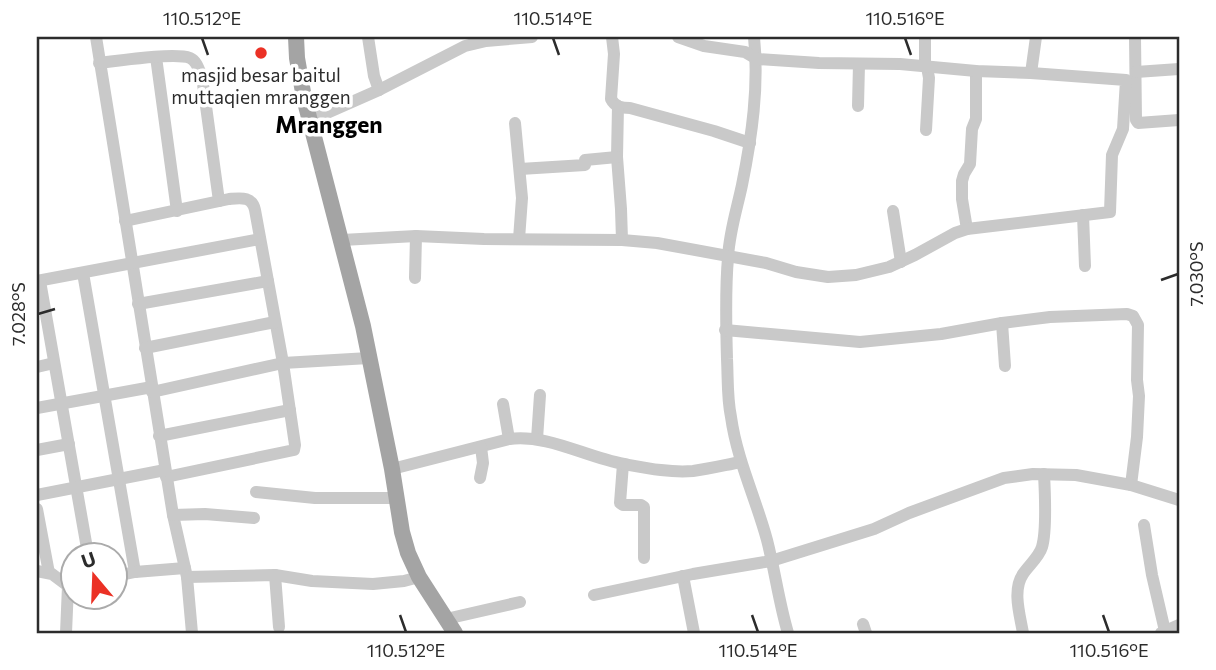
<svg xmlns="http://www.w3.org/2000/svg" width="1216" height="670" viewBox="0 0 1216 670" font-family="Commissioner,sans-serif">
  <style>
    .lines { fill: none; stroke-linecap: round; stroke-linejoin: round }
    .minor { stroke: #c9c9c9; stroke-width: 12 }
    .major { stroke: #a4a4a4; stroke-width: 16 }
    .ticks { fill: none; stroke: #2c2c2c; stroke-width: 2.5 }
    .poi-dot { fill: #eb3125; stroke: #fff; stroke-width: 2.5 }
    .labels { text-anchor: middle; stroke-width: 7; stroke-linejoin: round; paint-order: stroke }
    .poi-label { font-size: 19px; fill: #2c2c2c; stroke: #fff }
    .quarter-label { font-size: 23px; font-weight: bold; fill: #000; stroke: #fff }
    .neatline { fill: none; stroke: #2c2c2c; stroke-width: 2.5 }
    .ticks-label { font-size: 18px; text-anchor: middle; fill: #2c2c2c }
  </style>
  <rect width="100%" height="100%" fill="#fff"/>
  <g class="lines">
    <g class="minor">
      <path d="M96,37L173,515L187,577L192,633"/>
      <path d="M368,37L374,76L379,90"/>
      <path d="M612,37L614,54L611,99C615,107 622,108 630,108L714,131L750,143"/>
      <path d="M754,37C759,86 752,136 742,185C737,209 729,233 728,258C725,291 726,325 727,359C728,378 727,398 731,417C737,460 756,499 767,540C775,571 779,603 788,633"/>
      <path d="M925,37V67"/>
      <path d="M1135,37L1136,120L1138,123L1179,120"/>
      <path d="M156,57L177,211"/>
      <path d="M99,63C117,61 175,52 190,58C197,61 199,70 202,77L219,201"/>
      <path d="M1136,72L1179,69"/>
      <path d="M1031,73L1036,37"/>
      <path d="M618,106L617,157L621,209L622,240"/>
      <path d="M858,106L859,64"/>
      <path d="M311,120L379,90L465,46L486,41L532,37"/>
      <path d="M515,123L522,198L519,239"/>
      <path d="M926,130L929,78L927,67"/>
      <path d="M520,169L585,165V160L617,157"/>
      <path d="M893,211L901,262"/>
      <path d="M1083,215L1085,266"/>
      <path d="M125,221L229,199C241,198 252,196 255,210L283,363L295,445L294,450L166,477"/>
      <path d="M967,229L962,199V181L964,174L970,164L972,129L976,119V71"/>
      <path d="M342,240L416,236L484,239L622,240L657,243L766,263L796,272L828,277L856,275L889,267L915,255L955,233L967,229L1110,212L1112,155L1123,129L1126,80L1031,73L976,71L900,64L819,63L757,59L745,52L704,46L678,37"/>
      <path d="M83,273L135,572"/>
      <path d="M415,278L416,236"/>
      <path d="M37,281L260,239"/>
      <path d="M40,281L88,554"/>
      <path d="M138,304L268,281"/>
      <path d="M1002,323L1005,366"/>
      <path d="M725,330L860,342L941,334L1002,323L1050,317L1127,314L1133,316L1138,325L1137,380L1139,396L1137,437L1131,485"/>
      <path d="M145,348L275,322"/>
      <path d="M37,367L54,363"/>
      <path d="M152,392L283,363L369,358"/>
      <path d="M503,404L509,439"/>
      <path d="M37,408L152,387"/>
      <path d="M159,436L290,410"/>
      <path d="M537,439L540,395"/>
      <path d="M37,450L69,444"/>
      <path d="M623,464L620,503L623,505H641L644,507V558"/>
      <path d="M392,469L509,439C549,434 585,457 624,464C646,468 671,473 693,471C709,469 725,465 741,462"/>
      <path d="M480,478L483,463L481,447"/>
      <path d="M256,492L315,498H397"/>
      <path d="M37,495L165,470"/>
      <path d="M37,509L49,573"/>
      <path d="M173,515L205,514L254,518"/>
      <path d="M1144,525L1152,575L1165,631"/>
      <path d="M37,571L52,574L68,586"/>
      <path d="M275,575L279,627"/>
      <path d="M116,576L135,572L185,568"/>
      <path d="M683,576L694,633"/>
      <path d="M187,577L275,575L312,581L373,584L404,581L419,577"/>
      <path d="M594,595L693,574L771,561L874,529L909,513L1004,478L1033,474L1076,475L1131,485L1179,500"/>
      <path d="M446,619L520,602"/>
      <path d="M863,624L866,633"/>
      <path d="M66,633L68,586L74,585"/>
      <path d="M1023,633C1020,615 1012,590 1023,574C1029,565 1039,557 1042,547C1047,530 1045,493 1044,474"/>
      <path d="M1161,633L1179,625"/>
    </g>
    <path class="major" d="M296,37L297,58L304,98L363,326L392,469L402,532L408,553L419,577L455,633"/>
  </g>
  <path class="ticks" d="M202,38L208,55M553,38L559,55M905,38L911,55M1161,280L1178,274M38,314L55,309M400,615L406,632M752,615L758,632M1103,615L1109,632"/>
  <circle class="poi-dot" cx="261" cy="53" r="7"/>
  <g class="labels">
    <g class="poi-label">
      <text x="261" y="82">masjid besar baitul<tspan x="261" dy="22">muttaqien mranggen</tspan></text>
    </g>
    <g class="quarter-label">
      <text x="329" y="133">Mranggen</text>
    </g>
  </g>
  <rect width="1216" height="670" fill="none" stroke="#ffffff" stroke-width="77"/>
  <g transform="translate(94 576) rotate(341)"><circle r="33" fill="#ffffff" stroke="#ababab" stroke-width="2"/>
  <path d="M0-5L12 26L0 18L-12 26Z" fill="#eb3125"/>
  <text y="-10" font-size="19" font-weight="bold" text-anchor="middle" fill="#2c2c2c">U</text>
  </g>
  <rect x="38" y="38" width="1140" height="594" class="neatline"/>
  <g class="ticks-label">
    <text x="202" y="25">110.512°E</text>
    <text x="553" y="25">110.514°E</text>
    <text x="905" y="25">110.516°E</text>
    <text transform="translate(1197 274) rotate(-90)" y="6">7.030°S</text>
    <text transform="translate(19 314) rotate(-90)" y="6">7.028°S</text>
    <text x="406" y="657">110.512°E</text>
    <text x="758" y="657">110.514°E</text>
    <text x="1109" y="657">110.516°E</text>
  </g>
</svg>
